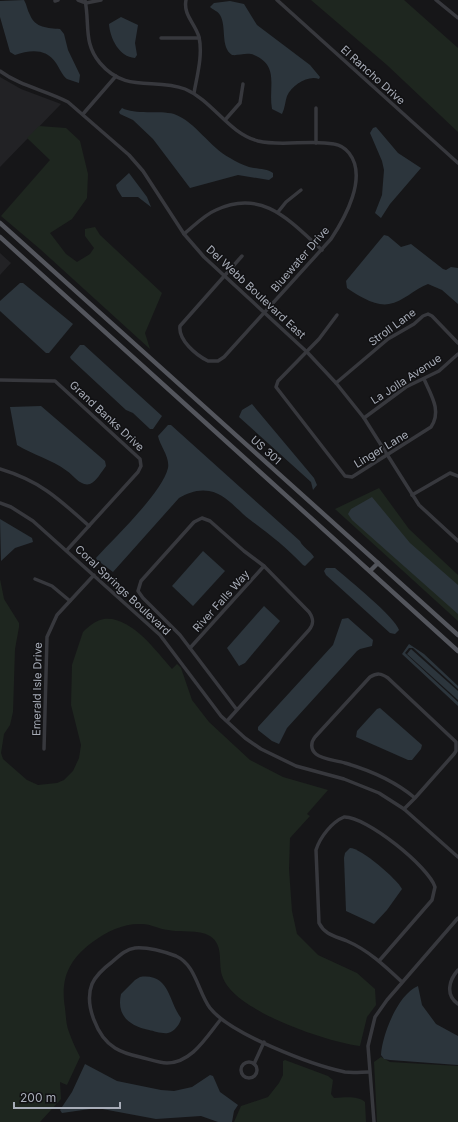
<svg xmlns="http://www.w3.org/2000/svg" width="458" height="1122" viewBox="0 0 458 1122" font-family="Inter,sans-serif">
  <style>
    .built { fill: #222225 }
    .green { fill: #1e261f }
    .water { fill: #2c353c }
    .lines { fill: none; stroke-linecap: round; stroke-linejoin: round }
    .minor { stroke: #37383d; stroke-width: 3.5 }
    .major { stroke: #53555c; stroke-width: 4.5 }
    .labels { text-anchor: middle; stroke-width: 3; stroke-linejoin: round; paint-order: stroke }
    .street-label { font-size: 11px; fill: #a8adb8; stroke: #111113 }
  </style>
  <rect width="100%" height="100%" fill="#161618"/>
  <g class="built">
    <path d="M0,77L21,89L61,104L0,167Z"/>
    <path d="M0,253L11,263L0,275Z"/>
  </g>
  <g class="green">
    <path d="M311,0H404L458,48V132L387,65Z"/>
    <path d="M39,126L66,128L80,141L88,174L87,198L72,219L50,233L66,254L77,262L90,254L94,248L85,236V229L95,227L100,235L162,293L145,333L150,349L40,249L1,216L50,160L27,138Z"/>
    <path d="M379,488L409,529L458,575V621L335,509Z"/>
    <path d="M0,579L4,599L19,623V627L15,649L13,712L10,725L4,734L1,753L3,759L27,780L38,785L57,783L64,780L73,771L79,758L81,745L71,705L72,665L83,632C88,627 96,620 104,619C131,616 156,651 172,669L177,664L181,668L192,700L209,722L250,760L283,777L328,790L307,814L310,816L290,838L289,869L292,911L297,934L318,955L357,973L375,989L376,1005L367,1017L360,1046C327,1042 235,1011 223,978C217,964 225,946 210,936C198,929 181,933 168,930C159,929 151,924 142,924C125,923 107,931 94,941C69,959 60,978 65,1008C66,1016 66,1025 69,1032C72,1041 76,1049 80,1057L67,1085L60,1082L61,1099L40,1122H0Z"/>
    <path d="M381,1057L390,1062L458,1066V1122H377L374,1062Z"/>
    <path d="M285,1060L328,1076L333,1080L331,1094L334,1098C344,1098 356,1095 365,1102L366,1122H234L241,1106L268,1097L279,1083L283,1075V1061Z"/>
  </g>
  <g class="water">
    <path d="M24,0C27,5 27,10 30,15C35,28 48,28 60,29L64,34L68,50L80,75L79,83L67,79C62,75 60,69 56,63C46,48 30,50 15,55L10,52L0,17V1Z"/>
    <path d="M230,1L244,4L257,25L310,65L320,77L319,79C308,75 292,85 287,96C285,102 285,108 282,114L272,109C268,87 280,66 254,55C247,52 238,56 232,55C220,47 227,27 220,15C218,11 213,10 210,7L214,3Z"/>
    <path d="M121,17L138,25L135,43L137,55L135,58C119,57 110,38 109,24Z"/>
    <path d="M122,108C135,115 159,110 174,114C196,122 209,147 230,158C236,162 243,165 249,167C257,169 267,168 273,173V177L269,180L238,175L190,188L153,139L133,120L120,114L119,112Z"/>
    <path d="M376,127L398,153L421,168L390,204L381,218L375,213L382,195L384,170L382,161L370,133L373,128Z"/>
    <path d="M129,173L147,197L151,207L138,197H122L117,189L116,185Z"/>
    <path d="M384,235L388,236L401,247L411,244L443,269L446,270L451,267L458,268V304L442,290L428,284C414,289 403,302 389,304C376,307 357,295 347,288L346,281Z"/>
    <path d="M20,283H23L73,324L49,353H46L0,311V301Z"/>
    <path d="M80,345H84L162,416L153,429H150L133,413L126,410L71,359L70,357Z"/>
    <path d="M252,404L314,478L317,485L313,490L311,482L239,417L242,410Z"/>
    <path d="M41,406L105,461L106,466C102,471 96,482 90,484C81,487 73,475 67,471C51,459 33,455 17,445L10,407Z"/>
    <path d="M168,425H171L300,541C303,548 311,551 314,557L305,566L303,565C285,546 269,534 249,519C236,509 226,494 209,491C198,489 188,493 179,498L113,572L97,560L96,558C115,537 162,493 168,468C170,457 160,446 158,436Z"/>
    <path d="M372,497L410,543L458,585V614L352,520L348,514L351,509Z"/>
    <path d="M0,519L32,538L33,542L15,548L1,561Z"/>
    <path d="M203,551L225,571L193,606L172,586Z"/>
    <path d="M326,568H335C349,580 395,617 399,630L395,634L390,633L326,575L324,571Z"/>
    <path d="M264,606L280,621L245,663L239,666L227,648Z"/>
    <path d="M348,618L373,640L372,646L360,649L357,651L287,728L279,744L272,741L258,730V727L333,645L342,619Z"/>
    <path d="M409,644L424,654L458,686V689L413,648H409L405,653L458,702V706L402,654Z"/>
    <path d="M411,649L458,691V700L407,654Z"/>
    <path d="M380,708L422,745L421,749L412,760H408L356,737L357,731L377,709Z"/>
    <path d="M350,848C361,848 397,879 402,889L387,910L374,924L346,911L344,858L345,853Z"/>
    <path d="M140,977C170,973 168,1001 181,1018C181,1023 174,1032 168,1033C162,1034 154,1031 149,1030C130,1026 116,1016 121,994L135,980Z"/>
    <path d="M418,986L422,1005L436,1024L458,1036V1065L390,1060L384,1059L381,1055C382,1035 398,994 418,986Z"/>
    <path d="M85,1064L117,1081L161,1090L174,1091L192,1087L210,1075L213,1076L220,1092L238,1105L234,1111L232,1122H218L201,1116L156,1119L97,1108L62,1113L60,1110L72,1092Z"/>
  </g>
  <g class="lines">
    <g class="minor">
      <path d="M78,0L86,3L101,0"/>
      <path d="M85,0C90,24 83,43 100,63C126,94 155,77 185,89C213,101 228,133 258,141C283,147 309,139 334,144C340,145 345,148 349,153C368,177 345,218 331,239L224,357L218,361H208C196,355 178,340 180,326L242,256"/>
      <path d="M186,0C183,15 195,23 199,37C203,55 197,76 194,93"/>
      <path d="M277,0L458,163"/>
      <path d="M436,0L458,18"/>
      <path d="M55,1L58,0"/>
      <path d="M161,38H199"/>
      <path d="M0,71C20,86 45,90 68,102L129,155L143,171L184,234L204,257L307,352L336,383L364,418L419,505L458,541"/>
      <path d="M83,114L116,76"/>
      <path d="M225,120L240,103L243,84"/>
      <path d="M316,143V108"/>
      <path d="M278,212L286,202L301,190"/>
      <path d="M184,234C194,226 204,215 216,210C262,188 290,221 322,250"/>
      <path d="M337,315L319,339L278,381L276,387L345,476L352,477L431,427C442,411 431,395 424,379"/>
      <path d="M0,380L55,381L140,459L141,466L138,472L67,550"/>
      <path d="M336,383L388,339L414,324L423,316L428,314L432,316L458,343"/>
      <path d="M364,418L406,387L439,371L458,354"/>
      <path d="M0,469C40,481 58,498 89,526"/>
      <path d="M412,495L450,473L458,476"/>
      <path d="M0,503L11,507L33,521L160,635L221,716L245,738L261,749L296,766L344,779L379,793L404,809L458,857"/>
      <path d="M35,579L52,586L70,601"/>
      <path d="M190,648L264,566"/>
      <path d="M227,721L309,630C314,624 314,619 309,612L264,566L244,551L210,521L202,518L194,522L141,581L138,591L143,598L180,635L237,710"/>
      <path d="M44,749L47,637L57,615L94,575"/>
      <path d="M404,809L415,798C395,781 369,770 345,763C336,760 323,760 316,754C310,749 311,742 315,737L370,677C377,673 381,673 388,678L456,742V751L454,754L415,798"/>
      <path d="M379,961L432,900L435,887C429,867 366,816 344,817C332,822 320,837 316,850L319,923C325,935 335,936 347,941C368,950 385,966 402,982"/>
      <path d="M458,970C449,980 445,995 458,1004"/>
      <path d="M221,1019C207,1036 192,1063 167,1063C158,1063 149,1059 140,1057C131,1055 123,1053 115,1048C97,1037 84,1004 92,984C96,975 104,968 112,962C119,956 126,949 135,948C147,947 165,952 176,956C196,965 198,992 210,1008C230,1034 312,1065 345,1072C353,1073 362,1072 369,1072"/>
      <circle cx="249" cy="1070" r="8"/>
      <path d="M254,1064L264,1042"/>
      <path d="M374,1122L368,1046L375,1017L387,1000L458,918"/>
    </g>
    <g class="major">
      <path d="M0,223L458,635"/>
      <path d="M0,237L458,651"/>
      <path d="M370,571L378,563"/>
    </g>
  </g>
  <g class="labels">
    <g class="street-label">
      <text transform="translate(373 75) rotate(42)" y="4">El Rancho Drive</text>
      <text transform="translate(300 259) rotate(-49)" y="4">Bluewater Drive</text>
      <text transform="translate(256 292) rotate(43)" y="4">Del Webb Boulevard East</text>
      <text transform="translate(392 327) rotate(-36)" y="4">Stroll Lane</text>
      <text transform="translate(406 379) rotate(-33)" y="4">La Jolla Avenue</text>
      <text transform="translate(107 416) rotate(43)" y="4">Grand Banks Drive</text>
      <text transform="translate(381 449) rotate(-31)" y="4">Linger Lane</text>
      <text transform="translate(266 450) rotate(42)" y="4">US 301</text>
      <text transform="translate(123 590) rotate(43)" y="4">Coral Springs Boulevard</text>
      <text transform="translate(221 601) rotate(-48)" y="4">River Falls Way</text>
      <text transform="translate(37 689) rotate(-89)" y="4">Emerald Isle Drive</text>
    </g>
  </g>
  <path d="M14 1102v6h106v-6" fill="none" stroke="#a8adb8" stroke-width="2"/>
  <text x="20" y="1102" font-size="12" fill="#a8adb8" stroke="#111113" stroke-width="3" paint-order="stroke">200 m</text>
</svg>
